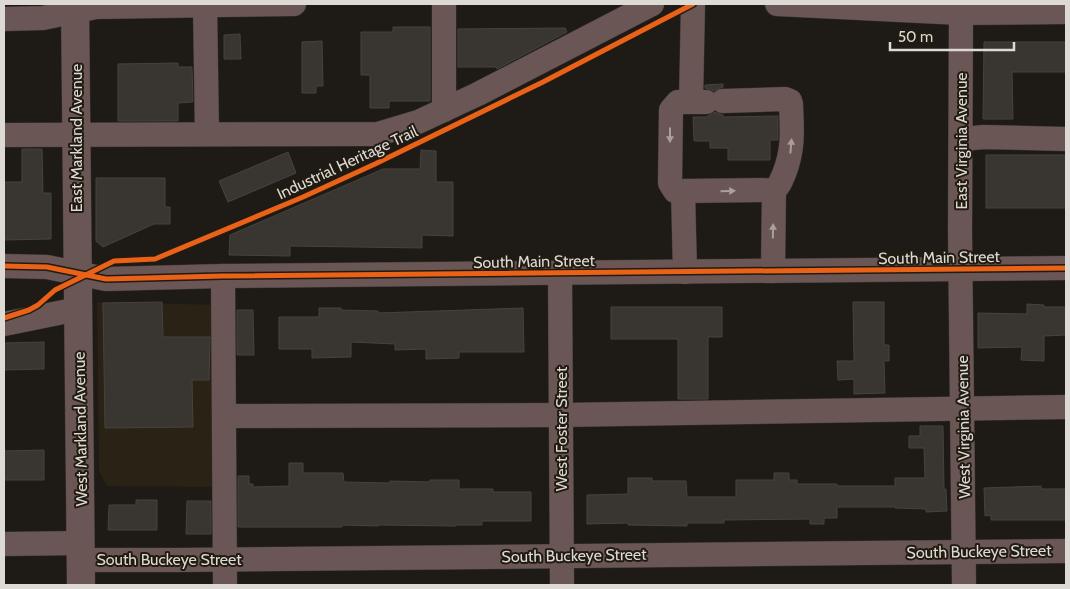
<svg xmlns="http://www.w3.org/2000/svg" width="1070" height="589" viewBox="0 0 1070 589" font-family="Cabin,sans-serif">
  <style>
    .built { fill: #2a2215 }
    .building { fill: #393632; stroke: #46433f }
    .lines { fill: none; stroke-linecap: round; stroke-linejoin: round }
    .minor-casing { stroke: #383531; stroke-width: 25 }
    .major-casing { stroke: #383531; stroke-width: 29 }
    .minor { stroke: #695655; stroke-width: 24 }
    .major { stroke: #6a5654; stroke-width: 28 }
    .cycleway-casing { stroke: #211b12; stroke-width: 8 }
    .cycleway { stroke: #ea6118; stroke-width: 5 }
    .oneway { fill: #a99f9b }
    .labels { text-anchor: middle; stroke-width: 4; stroke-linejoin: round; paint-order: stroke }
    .street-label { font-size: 16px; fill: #dddad4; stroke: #211b12 }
  </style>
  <rect width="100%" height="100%" fill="#1e1a16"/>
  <path class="built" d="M97,302L219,305L221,487L107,486L99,471Z"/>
  <g class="building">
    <path d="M393,27H430V101H389V108H370V75H361V32H393Z"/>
    <path d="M565,28L567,32L497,69L496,67H458V29Z"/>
    <path d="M240,34L241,59H224V35Z"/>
    <path d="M322,41L323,86H316V93H302V42Z"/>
    <path d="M984,42H1066V72H1012L1013,119H983Z"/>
    <path d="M178,63V67H192L193,102L178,103V121H118V64Z"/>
    <path d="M723,84V87L714,91L705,88V85Z"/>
    <path d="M715,112L723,115V117L778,116V140H770V160H728V148H710V141H694L693,117H706Z"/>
    <path d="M22,149H42L43,193H51V239L4,240V182H22Z"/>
    <path d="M421,150L436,151V182H453V236L422,235V248L290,246V256L229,255L230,235L383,169H420Z"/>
    <path d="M288,152L296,173L228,202L219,181Z"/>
    <rect x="986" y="155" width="80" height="53"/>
    <path d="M96,178H165V207H170V224H154L103,247L96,241Z"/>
    <path d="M162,302L163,337H210L209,380H192L193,427L105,428L103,303Z"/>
    <path d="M853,302H884V345H889V361H884L885,393L854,394V379L838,380L837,361H854Z"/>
    <path d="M1027,304L1044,305V307H1066V335L1044,336V361L1021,360L1022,347L978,348V313L1027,314Z"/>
    <path d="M611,307H722V337H708V399H678V339H611Z"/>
    <path d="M319,308H341V310L378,311V313L523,308L524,352H459V358L426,359V349L395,350V344L351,342V357L312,358V349H279V317H319Z"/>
    <path d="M237,310H253L254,355H237Z"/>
    <path d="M44,342V369L4,370V343Z"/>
    <path d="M920,426H943L944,489H946L947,511L926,512V509L895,508V507H837V518H824V524H810V519L724,520V523H687V526L628,525V523L587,524V495L628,494V478H652V481H686L687,497H736V480H774V473H789V480H797V484H837V486H895V478H925L924,448H909V436H920Z"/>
    <path d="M44,450V480H4V451Z"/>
    <path d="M289,463H303V473H343L344,482L390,483V481L430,482V480H459V489H493V492H531V521H482V525H456V526L378,525V526L342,525V527H238V476H249V484H253V487L289,486Z"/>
    <path d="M1041,486V489H1066V520H991V515L985,516L984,488Z"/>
    <path d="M136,500H157V530H108L109,505H136Z"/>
    <path d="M187,501H211V534H186Z"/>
  </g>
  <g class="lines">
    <defs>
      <g id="minor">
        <path d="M444,4V110"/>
        <path d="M777,4L961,13L1066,12"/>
        <path d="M205,5L207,134"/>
        <path d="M961,13L960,231L964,585"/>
        <path d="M4,19L43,18L96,7L294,4"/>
        <path d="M691,101L693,4"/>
        <path d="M4,135L378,134L418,122L478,94L652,4"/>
        <path d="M962,139L984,137L1066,139"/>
        <path d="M683,191L774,190C780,186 781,180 784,174C794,148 792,131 791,104L790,101L785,99L723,101"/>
        <path d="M4,266L47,267L106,279L223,276L1066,268"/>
        <path d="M773,271L774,190"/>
        <path d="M685,272L683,191H675L670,183L671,110L678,102H706"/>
        <path d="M560,273L562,585"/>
        <path d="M223,276L225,585"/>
        <path d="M4,324L78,309"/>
        <path d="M224,416L561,415L1066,407"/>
        <path d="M4,544L81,543"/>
        <path d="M81,560H177L1066,551"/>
      </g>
      <path id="major" d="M75,4L81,585"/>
    </defs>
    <use href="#minor" class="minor-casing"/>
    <use href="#major" class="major-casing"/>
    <use href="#minor" class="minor"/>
    <use href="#major" class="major"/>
    <defs>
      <g id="cycleway">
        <path d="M4,266L47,267L106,279L223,276L1066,268"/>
        <path d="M4,318L29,310L38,305L55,290L114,261L155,259L303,197L375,164L543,82L693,4"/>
      </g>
    </defs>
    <use href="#cycleway" class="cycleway-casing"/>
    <use href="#cycleway" class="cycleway"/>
  </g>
  <defs><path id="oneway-solid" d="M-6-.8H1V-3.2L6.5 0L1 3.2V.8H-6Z" transform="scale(1.25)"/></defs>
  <g class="oneway">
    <use href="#oneway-solid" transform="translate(670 135) rotate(90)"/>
    <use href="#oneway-solid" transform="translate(791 146) rotate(-85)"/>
    <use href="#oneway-solid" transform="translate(728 191) rotate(-1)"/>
    <use href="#oneway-solid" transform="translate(773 231) rotate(-89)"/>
  </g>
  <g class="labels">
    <g class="street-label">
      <text transform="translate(76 138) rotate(-90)" y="6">East Markland Avenue</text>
      <text transform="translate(961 141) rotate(-90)" y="6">East Virginia Avenue</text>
      <text transform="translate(347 162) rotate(-25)" y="6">Industrial Heritage Trail</text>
      <text transform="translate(939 257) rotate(-1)" y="6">South Main Street</text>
      <text transform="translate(534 261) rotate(-1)" y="6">South Main Street</text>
      <text transform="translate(963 427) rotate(-91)" y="6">West Virginia Avenue</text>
      <text transform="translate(80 429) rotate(-91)" y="6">West Markland Avenue</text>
      <text transform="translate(561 429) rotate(-90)" y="6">West Foster Street</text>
      <text transform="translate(979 551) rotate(-1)" y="6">South Buckeye Street</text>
      <text transform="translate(574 555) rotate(-1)" y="6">South Buckeye Street</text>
      <text x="169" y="565">South Buckeye Street</text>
    </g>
  </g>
  <rect width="1070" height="589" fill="none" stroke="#dddad4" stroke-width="10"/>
  <path d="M890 42v8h124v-8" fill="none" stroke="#dddad4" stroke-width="2.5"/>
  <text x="898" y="42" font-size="15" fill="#dddad4" stroke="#211b12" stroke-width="4" paint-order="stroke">50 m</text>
</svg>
